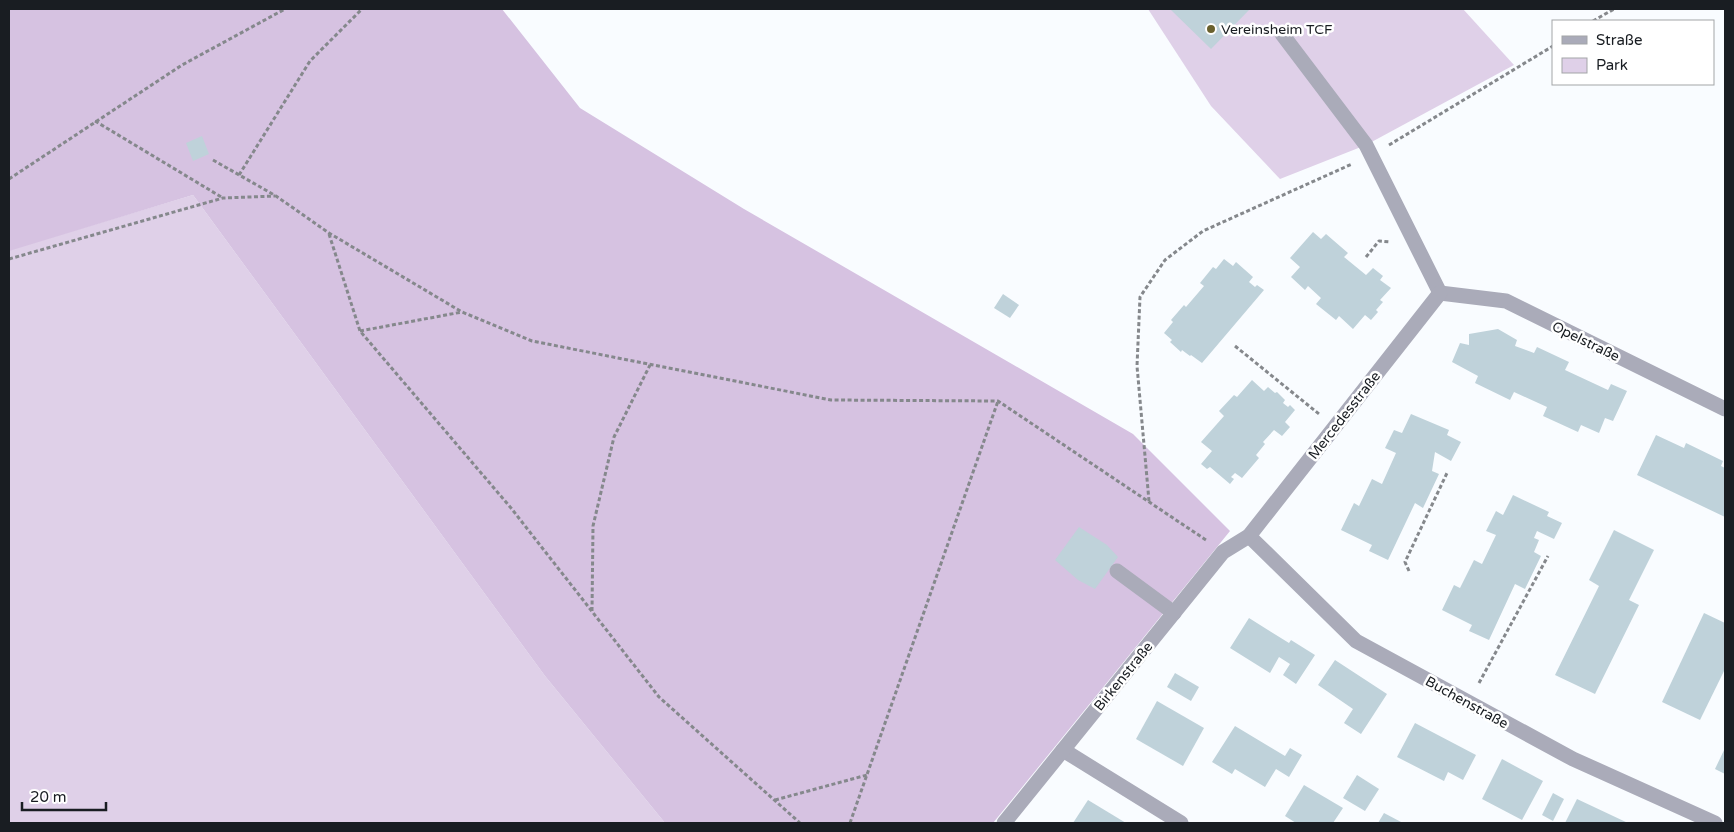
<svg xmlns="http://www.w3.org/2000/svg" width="1734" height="832" viewBox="0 0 1734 832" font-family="'Varela Round',sans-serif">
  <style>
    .green { fill: #dfd0e8 }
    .forest { fill: #d6c2e1 }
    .building { fill: #bfd2da }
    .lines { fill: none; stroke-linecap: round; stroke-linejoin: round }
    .path { stroke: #85888c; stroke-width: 3; stroke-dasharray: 4 2.5; stroke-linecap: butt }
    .minor { stroke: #aaabb9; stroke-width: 15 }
    .poi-dot { fill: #69612e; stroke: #fff; stroke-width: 2 }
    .labels { text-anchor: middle; stroke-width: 5; stroke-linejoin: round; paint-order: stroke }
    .poi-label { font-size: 14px; fill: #191d22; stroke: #fff; text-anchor: start }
    .street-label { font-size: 14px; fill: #191d22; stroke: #fff }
  </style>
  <rect width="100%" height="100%" fill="#f9fcff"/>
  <g class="green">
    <path d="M1148,9H1463L1514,65L1366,145L1280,179L1211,106Z"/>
    <path d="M193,195L545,676L665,823H9V250Z"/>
  </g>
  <path class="forest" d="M9,9H502L580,108L744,209L1133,434L1230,531L993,823H665L545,676L193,195L9,251Z"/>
  <g class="building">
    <path d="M1170,9H1250L1211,49Z"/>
    <path d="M202,136L209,154L193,161L186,143Z"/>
    <path d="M1313,232L1321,239L1326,234L1348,253L1344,257L1366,275L1373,268L1383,276L1380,280L1391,288L1380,300L1383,302L1376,310L1378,312L1371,320L1365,315L1353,329L1339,316L1336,320L1316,304L1321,298L1308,286L1305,290L1291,277L1300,267L1290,258Z"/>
    <path d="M1224,259L1233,266L1236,262L1253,277L1249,282L1255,287L1257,285L1264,290L1202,363L1191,355L1190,356L1182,350L1181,352L1170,342L1172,340L1164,333L1173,322L1171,320L1184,305L1186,307L1204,286L1200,283L1213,267L1216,269Z"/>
    <path d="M1003,294L1019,305L1010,318L994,308Z"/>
    <path d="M1498,329L1517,340L1515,346L1534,353L1537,347L1569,362L1565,370L1608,390L1611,384L1627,391L1613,421L1605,418L1599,433L1581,425L1578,432L1543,416L1547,407L1514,392L1510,400L1475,383L1478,376L1452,362L1460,343L1469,345V334Z"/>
    <path d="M1252,380L1264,391L1268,387L1275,393L1277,392L1285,400L1283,403L1288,407L1290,405L1295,410L1285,422L1290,427L1282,436L1274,430L1263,442L1265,444L1256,455L1259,458L1242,478L1235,473L1231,477L1234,479L1230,484L1210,467L1207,469L1201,464L1212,451L1201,442L1224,416L1219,411L1234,395L1237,397Z"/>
    <path d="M1411,414L1449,430L1447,435L1461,442L1451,461L1435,452L1432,471L1439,474L1423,508L1415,503L1388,560L1369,551L1372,545L1341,530L1354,503L1359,506L1372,479L1382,484L1396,453L1385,448L1394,430L1402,433Z"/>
    <path d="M1656,435L1684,448L1686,443L1723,461L1721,466L1725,468V517L1637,475Z"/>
    <path d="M1513,495L1549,512L1547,516L1562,523L1554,539L1537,531L1534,538L1539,540L1534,552L1541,556L1525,589L1515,584L1489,640L1469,631L1472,625L1442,610L1454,585L1460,588L1474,560L1482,564L1496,535L1486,531L1496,511L1503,515Z"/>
    <path d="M1079,527L1107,545L1118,557L1095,589L1078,580L1055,560Z"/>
    <path d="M1614,530L1654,550L1629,600L1639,605L1595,694L1555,675L1599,586L1589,580Z"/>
    <path d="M1704,613L1725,623V669L1700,720L1662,702Z"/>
    <path d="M1249,618L1289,643L1291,640L1315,655L1296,684L1283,675L1290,664L1279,657L1270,673L1230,648Z"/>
    <path d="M1335,660L1387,694L1361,734L1344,723L1353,709L1318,685Z"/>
    <path d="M1175,673L1199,687L1191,701L1167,687Z"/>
    <path d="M1157,701L1204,728L1183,766L1136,739Z"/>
    <path d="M1415,723L1476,755L1463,780L1448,772L1444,781L1397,757Z"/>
    <path d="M1235,726L1285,756L1290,748L1302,755L1289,777L1276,769L1265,787L1235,769L1232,774L1212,762Z"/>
    <path d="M1725,748V774L1715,769Z"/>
    <path d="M1502,759L1543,781L1522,820L1482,799Z"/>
    <path d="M1357,775L1379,789L1365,811L1343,798Z"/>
    <path d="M1304,785L1343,808L1333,823H1296L1285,816Z"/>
    <path d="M1553,793L1564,799L1553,821L1542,815Z"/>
    <path d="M1577,799L1628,823H1565Z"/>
    <path d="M1088,800L1126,823H1073Z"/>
    <path d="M1384,813L1403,823H1378Z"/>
  </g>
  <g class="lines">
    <g class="path">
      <path d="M1593,21L1614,9"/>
      <path d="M95,121L223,198"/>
      <path d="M1389,145L1553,46"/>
      <path d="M213,160L276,196L329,233L462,312L532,341L831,400L998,401L1206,540"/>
      <path d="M239,175L310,61L362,9"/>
      <path d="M9,179L182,65L285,9"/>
      <path d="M329,234L360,331L511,508L659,697L800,823"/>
      <path d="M1366,257L1379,241L1390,242"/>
      <path d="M9,259L223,198L275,196"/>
      <path d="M360,331L462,312"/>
      <path d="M1235,346L1319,414"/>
      <path d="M1149,501L1137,366L1140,297L1165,260L1203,231L1352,164"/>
      <path d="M1409,571L1405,562L1447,473"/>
      <path d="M592,611L593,526L614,437L650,365"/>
      <path d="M1479,683L1548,556"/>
      <path d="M775,800L867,775"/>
      <path d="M850,823L998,401"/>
    </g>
    <g class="minor">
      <path d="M1282,34L1366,145L1440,293"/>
      <path d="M1440,293L1506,301L1725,409"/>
      <path d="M1249,536L1356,641L1573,759L1715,823"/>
      <path d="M1117,571L1174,613"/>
      <path d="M1063,750L1181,823"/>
      <path d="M1004,823L1223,552L1249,536L1440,293"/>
    </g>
  </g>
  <circle class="poi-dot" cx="1211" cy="29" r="5"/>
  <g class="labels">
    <g class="poi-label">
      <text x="1221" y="34">Vereinsheim TCF</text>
    </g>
    <g class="street-label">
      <text transform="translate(1586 341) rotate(26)" y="5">Opelstraße</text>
      <text transform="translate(1344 415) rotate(-52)" y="5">Mercedesstraße</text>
      <text transform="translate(1123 676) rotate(-51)" y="5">Birkenstraße</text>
      <text transform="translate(1467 702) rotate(29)" y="5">Buchenstraße</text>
    </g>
  </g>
  <rect width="1734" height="832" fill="none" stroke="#191d22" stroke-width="20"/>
  <rect x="1552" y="20" width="162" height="65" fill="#ffffff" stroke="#a3a5a7"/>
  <rect x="1562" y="36" width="25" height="8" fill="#aaabb9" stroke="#a3a5a7"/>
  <text x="1596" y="45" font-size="15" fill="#191d22">Straße</text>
  <rect x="1562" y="58" width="25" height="15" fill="#dfd0e8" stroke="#a3a5a7"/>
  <text x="1596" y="70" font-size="15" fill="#191d22">Park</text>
  <path d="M22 802v8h84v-8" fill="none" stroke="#191d22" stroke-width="2.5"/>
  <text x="30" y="802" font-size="15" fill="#191d22" stroke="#ffffff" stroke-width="4" paint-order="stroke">20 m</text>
</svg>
